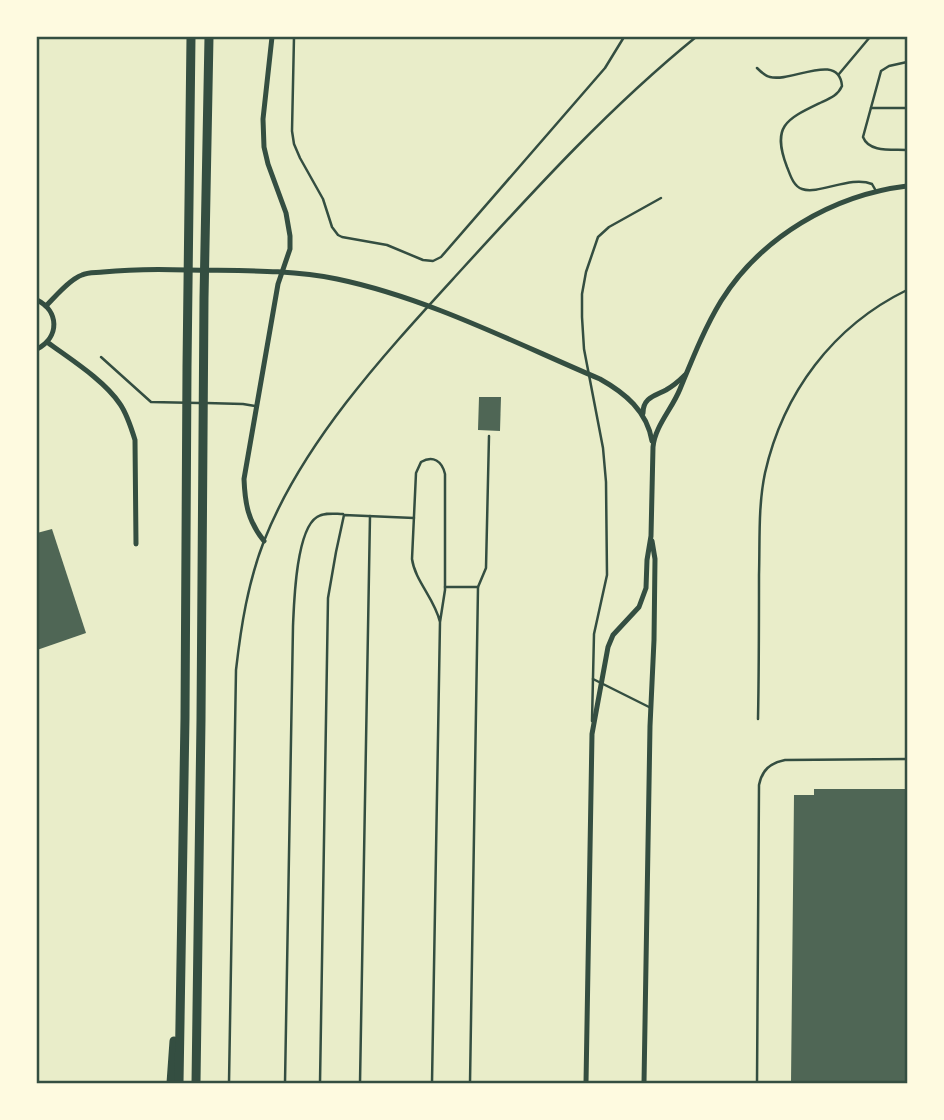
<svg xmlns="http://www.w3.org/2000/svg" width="944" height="1120" viewBox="0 0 944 1120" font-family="'Golos Text',sans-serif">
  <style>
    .building { fill: #4f6655 }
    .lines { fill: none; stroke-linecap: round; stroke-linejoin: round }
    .service { stroke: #344e41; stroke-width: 2.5 }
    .minor { stroke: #344e41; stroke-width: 5 }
    .trunk { stroke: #344e41; stroke-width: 9 }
    .neatline { fill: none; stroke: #344e41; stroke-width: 2.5 }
  </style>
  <rect width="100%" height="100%" fill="#e9edc9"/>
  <g class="building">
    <path d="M479,397H501L500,431L478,430Z"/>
    <path d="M52,529L86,633L37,650V533Z"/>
    <path d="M814,789H907V1083H791L794,795H814Z"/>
  </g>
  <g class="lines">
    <g class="service">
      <path d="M294,37L292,131L294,144L300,158L323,199L332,227L338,235L342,237L387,245L423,260L433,261L441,257L605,68L624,37"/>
      <path d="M907,62L889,66L881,71L863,137C869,153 893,149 907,150"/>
      <path d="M757,68C761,72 765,76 770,77C791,83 839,51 842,86C838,95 831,98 822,102C787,119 771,125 787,167C790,174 793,186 802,189C819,195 851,175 872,184L876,191"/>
      <path d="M839,74L870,37"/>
      <path d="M871,108H907"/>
      <path d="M101,357L151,402L199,403"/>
      <path d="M206,403L243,404L255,406"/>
      <path d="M445,587H478L470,1083"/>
      <path d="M478,587L486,568L489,436"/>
      <path d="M593,679L649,707"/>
      <path d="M758,719C759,671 759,623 759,575C760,541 758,506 765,473C783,393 833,326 907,290"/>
      <path d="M592,721L594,634L607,575L606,482L603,448L584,349L582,317V294L586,272L598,237L609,227L661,198"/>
      <path d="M229,1083L236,670C241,626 248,582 264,541C304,439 390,348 463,268C537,187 611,106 696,37"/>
      <path d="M285,1083L293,626C294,603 296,530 317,517C324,512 335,514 343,514"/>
      <path d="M320,1083L328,598L336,552L344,515L414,518"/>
      <path d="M360,1083L370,516"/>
      <path d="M432,1083L440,622L445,590V474C442,461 433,455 421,462L416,473L412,559C415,581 435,599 440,622"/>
      <path d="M757,1083L759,785C762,770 770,763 785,760L907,759"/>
    </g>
    <g class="minor">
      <path d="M37,300C59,311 60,337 37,349"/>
      <path d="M46,306C55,297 70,279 82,275C88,272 97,273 103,272C132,269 160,269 188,270C237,271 289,269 337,279C428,298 515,343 600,379C625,393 647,411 652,441"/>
      <path d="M47,342C70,359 104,380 120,404C127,414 131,427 135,440L136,544"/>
      <path d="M643,413C643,398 654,396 666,390C673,386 679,381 685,375"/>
      <path d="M264,541C248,521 245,504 244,479L278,284L290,249V236L286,213L268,164L264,147L263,119L272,37"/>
      <path d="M586,1083L592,734L608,647L613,635L639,607L646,588L647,560L651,536L653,447C655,426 672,409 680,389C692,360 704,329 721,301C761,237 833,195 907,186"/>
      <path d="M644,1083L650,726L654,640L655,559L652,541"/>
    </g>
    <g class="trunk">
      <path d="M171,1083L174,1041"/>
      <path d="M179,1083L185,718L187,367L191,37"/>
      <path d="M196,1083L201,720L204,298L209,37"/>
    </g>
  </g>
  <rect width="944" height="1120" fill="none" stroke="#fefae0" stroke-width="77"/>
  <rect x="38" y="38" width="868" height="1044" class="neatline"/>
</svg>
